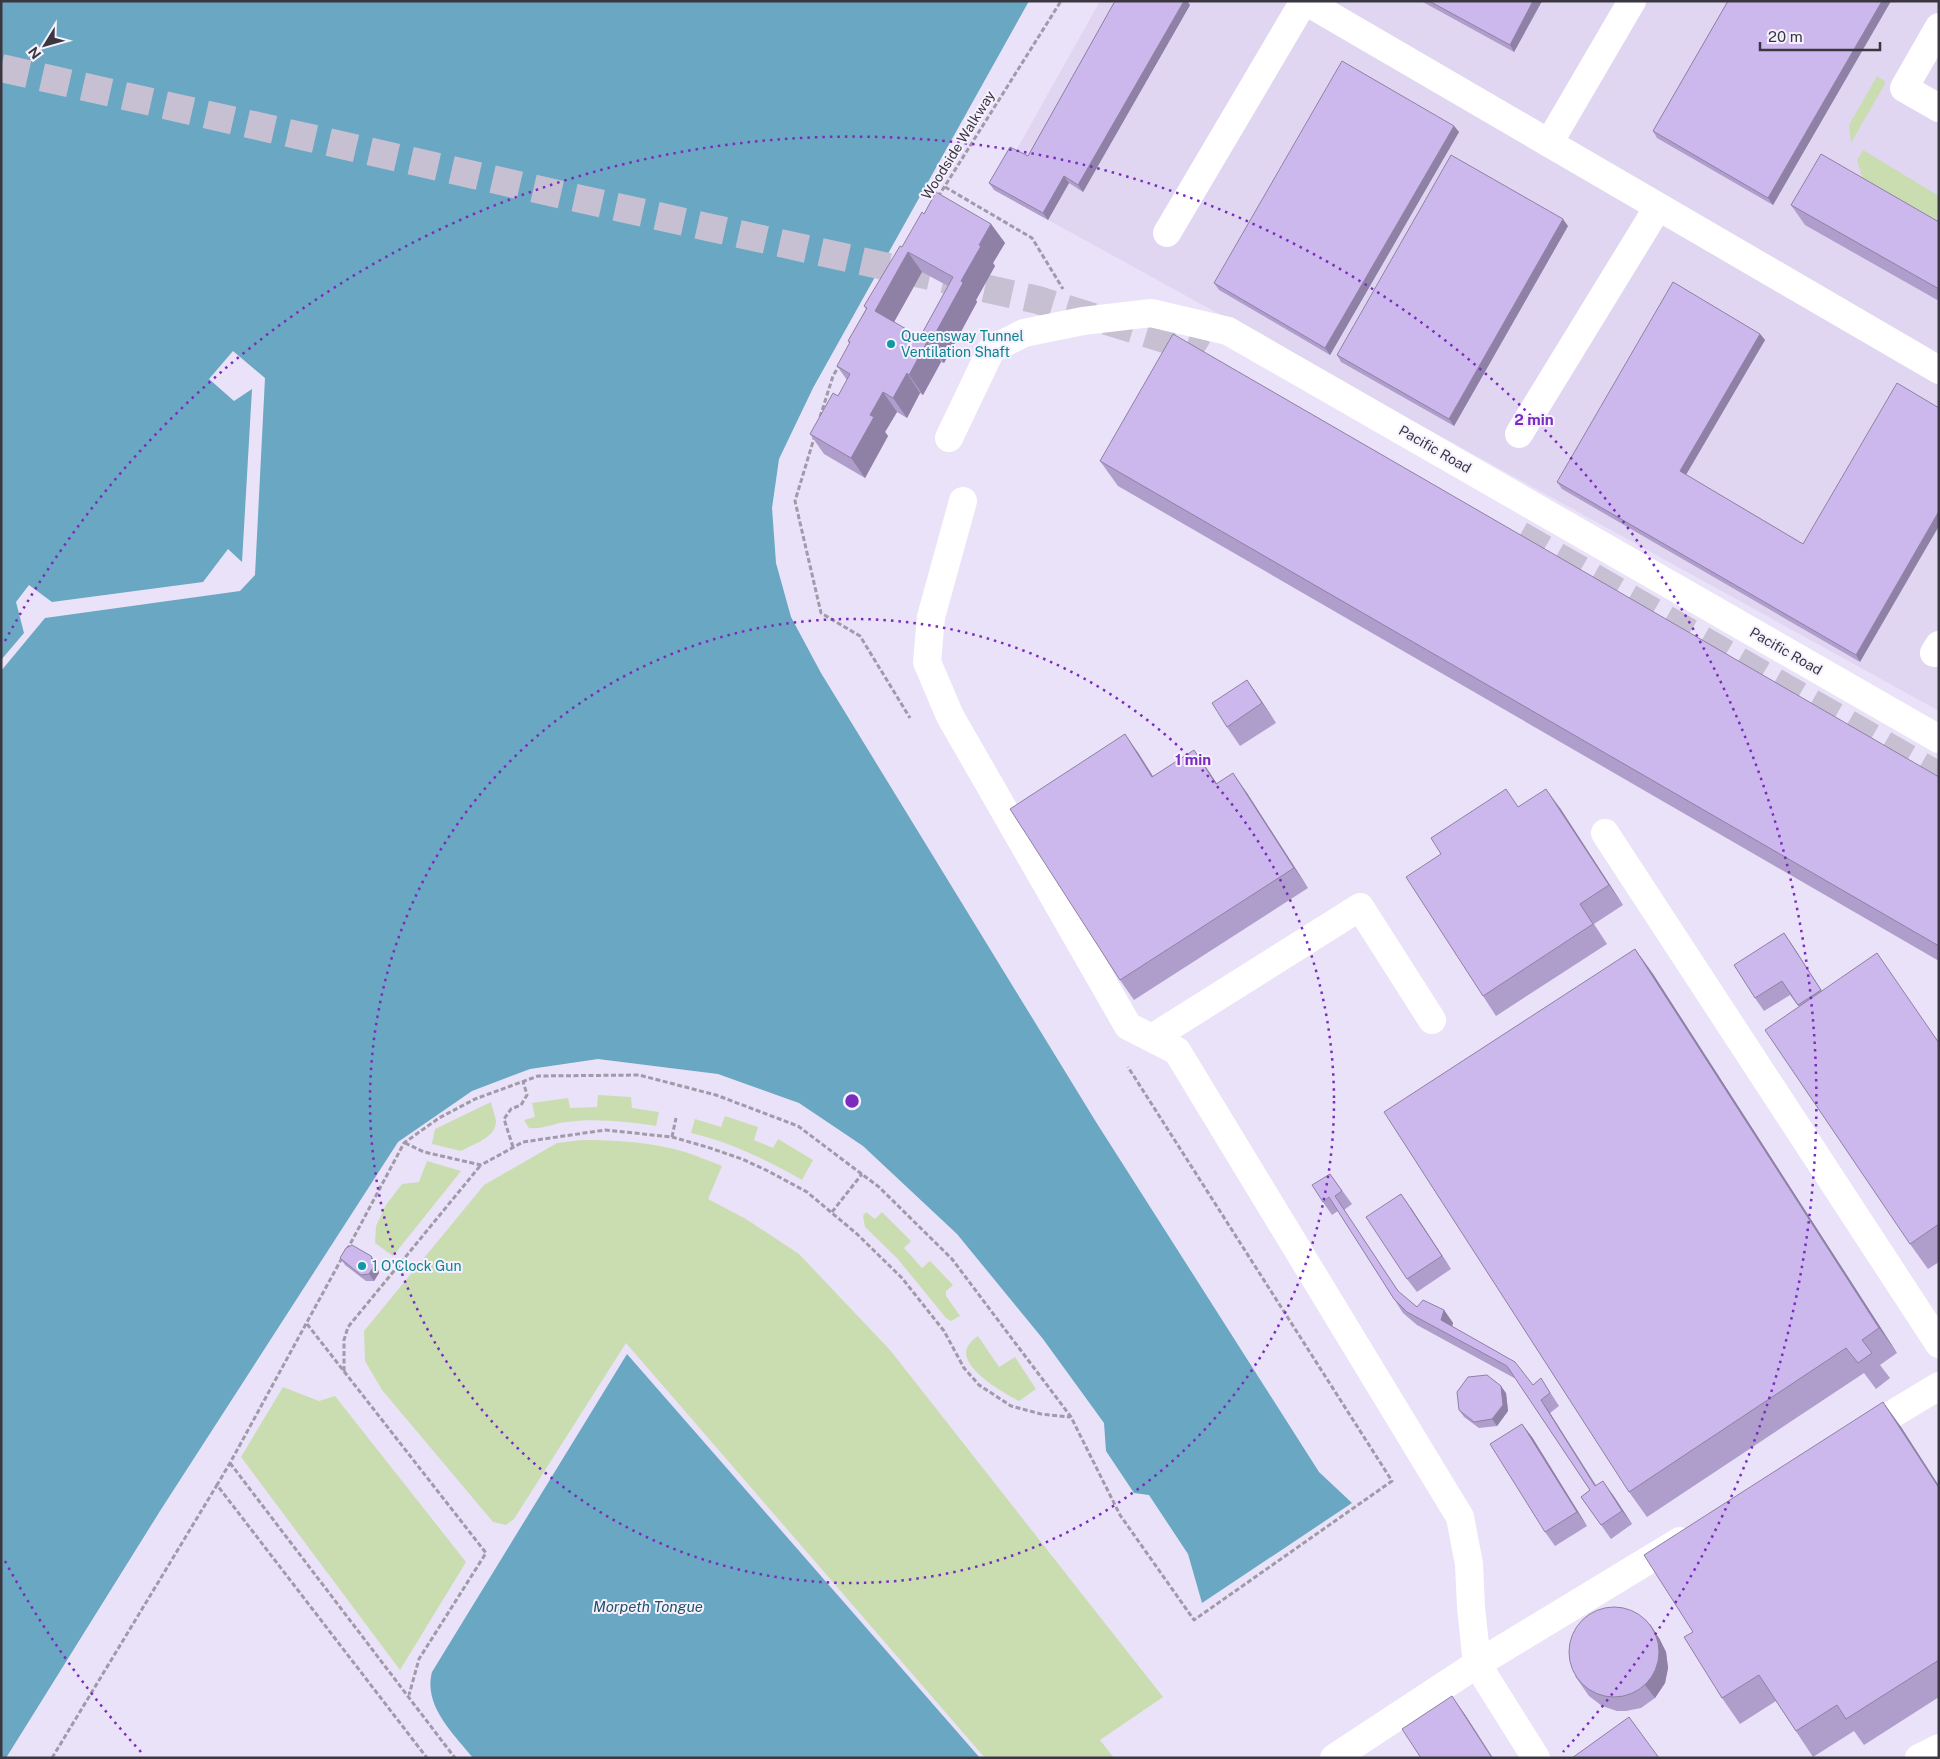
<svg xmlns="http://www.w3.org/2000/svg" width="1940" height="1759" viewBox="0 0 1940 1759" font-family="'Public Sans',sans-serif">
  <style>
    .built { fill: #e1d6f2 }
    .green { fill: #caddb1 }
    .water { fill: #69a7c2 }
    .pier { fill: #eae2f8 }
    .lines { fill: none; stroke-linecap: round; stroke-linejoin: round }
    .major-tunnel { stroke: #c7c0d3; stroke-width: 28; stroke-dasharray: 28 14; stroke-linecap: butt }
    .path { stroke: #a09aaa; stroke-width: 3; stroke-dasharray: 5 2.5; stroke-linecap: butt }
    .minor { stroke: #fff; stroke-width: 28 }
    .wall { fill: #af9ecb; fill-rule: evenodd }
    .shaded-wall { fill: #8f81a5 }
    .building { fill: #ccb8ec; stroke: #8f81a5; fill-rule: evenodd }
    .ring { fill: none; stroke: #7b2cbf; stroke-width: 2.5; stroke-dasharray: 2.5 5 }
    .culture-dot { fill: #0f9aa8; stroke: #f6f1ff; stroke-width: 2 }
    .labels { text-anchor: middle; stroke-width: 4; stroke-linejoin: round; paint-order: stroke }
    .street-label { font-size: 14px; fill: #3a3740; stroke: #f6f1ff }
    .culture-label { font-size: 14px; fill: #0d838f; stroke: #f6f1ff; text-anchor: start }
    .water-label { font-size: 15px; font-style: italic; fill: #225468; stroke: #f6f1ff }
    .centre { fill: #7b2cbf; stroke: #f6f1ff; stroke-width: 2.5 }
    .ring-label { font-size: 15px; text-anchor: middle; font-weight: bold; fill: #7b2cbf; stroke: #f6f1ff; stroke-width: 4; stroke-linejoin: round; paint-order: stroke }
  </style>
  <rect width="100%" height="100%" fill="#eae2f8"/>
  <path class="built" d="M1100,1H1939V711L994,190Z"/>
  <g class="green">
    <path d="M1877,76L1886,82L1851,143L1849,125Z"/>
    <path d="M1863,150L1939,196V234L1863,180L1857,160Z"/>
    <path d="M598,1095L631,1097L632,1108L659,1112L656,1126C627,1122 596,1118 567,1122C554,1123 542,1130 529,1128L524,1120L535,1117L532,1103L568,1098L570,1108L597,1107Z"/>
    <path d="M491,1102C492,1108 495,1115 496,1121C496,1138 473,1144 461,1151L432,1144L435,1129Z"/>
    <path d="M725,1116L758,1127L754,1140L773,1148L778,1139L813,1160L802,1180C765,1159 732,1143 691,1133L695,1119L721,1127Z"/>
    <path d="M581,1140C616,1140 651,1142 685,1152C697,1156 710,1161 722,1166L708,1199L746,1219L799,1254L890,1350L1163,1697L1100,1740L1114,1758H985L626,1343L514,1519L506,1525L493,1522L382,1390L365,1361L364,1331L484,1185L557,1143Z"/>
    <path d="M427,1161L461,1171L393,1256L375,1243L376,1226L386,1205L402,1184L419,1182Z"/>
    <path d="M866,1212L875,1219L882,1212L911,1241L904,1248L922,1268L930,1261L953,1285L946,1291V1296L960,1316L951,1321L946,1318L897,1258L865,1227L863,1216Z"/>
    <path d="M978,1336L999,1367L1015,1357L1036,1389L1019,1401C1005,1394 959,1368 967,1348C969,1343 974,1339 978,1336Z"/>
    <path d="M283,1387L319,1401L335,1396L466,1562L400,1670L241,1457Z"/>
  </g>
  <g class="water">
    <path d="M1,1H1029L813,388L779,459L772,508L776,563L791,617L821,673L1096,1122L1319,1472L1352,1503L1202,1603L1188,1554L1149,1495L1134,1493L1106,1451L1104,1423L1043,1339L957,1234L863,1146L799,1103L718,1074L598,1059L530,1069L472,1091L398,1142L160,1511L6,1758H1Z"/>
    <path d="M627,1354L980,1758H473C454,1734 423,1706 432,1672Z"/>
  </g>
  <path class="pier" d="M233,351L265,378L255,575L240,591L45,618L1,671V660L24,633L16,602L29,585L52,602L203,582L228,549L242,562L252,389L234,401L209,379Z"/>
  <g class="lines">
    <g class="major-tunnel">
      <path d="M1,68L567,196L1038,300L1191,347L1203,354"/>
      <path d="M1520,535L1939,776"/>
    </g>
    <g class="path">
      <path d="M945,187L1032,238L1063,289"/>
      <path d="M938,197L1061,1"/>
      <path d="M820,417L833,376L840,364"/>
      <path d="M815,435L795,501L821,613L860,636L910,718"/>
      <path d="M672,1137L676,1118"/>
      <path d="M405,1143L424,1152L481,1165L523,1142L605,1130L672,1137L707,1147L742,1159L768,1171L807,1192L857,1234L902,1278L944,1331L964,1368L979,1385L1011,1406L1041,1414L1070,1417"/>
      <path d="M513,1147L504,1119L511,1109L521,1105L527,1095L523,1081"/>
      <path d="M832,1212L862,1174"/>
      <path d="M347,1250L404,1143L439,1118L475,1099L538,1076L639,1075L716,1095L798,1126L879,1187L952,1259L1071,1417L1120,1515L1194,1620L1392,1481L1128,1067"/>
      <path d="M342,1258L230,1463L217,1485L427,1758"/>
      <path d="M307,1324L486,1553L419,1659L409,1695"/>
      <path d="M344,1371V1340L348,1327L480,1166"/>
      <path d="M230,1463L455,1758"/>
      <path d="M52,1758L217,1485"/>
    </g>
    <g class="minor">
      <path d="M1305,1L1939,370"/>
      <path d="M1939,27L1904,88L1939,108"/>
      <path d="M1549,143L1632,1"/>
      <path d="M1167,233L1304,1"/>
      <path d="M1519,434L1658,207"/>
      <path d="M949,438L991,350L1024,333L1083,321L1151,313L1228,331L1939,739"/>
      <path d="M963,501L931,617L927,662L950,716L1128,1026L1177,1051L1460,1517L1469,1564L1471,1607L1477,1664L1334,1758"/>
      <path d="M1934,653L1939,645"/>
      <path d="M1605,833L1939,1344"/>
      <path d="M1152,1038L1360,907L1432,1020"/>
      <path d="M1861,1433L1939,1386"/>
      <path d="M1536,1758L1477,1664L1680,1541"/>
      <path d="M1919,1758L1939,1748"/>
    </g>
  </g>
  <g class="wall">
    <path d="M1115,1H1187L1190,5L1083,192L1069,183L1048,220L994,190L989,183L1028,156Z"/>
    <path d="M1421,1H1542L1514,52Z"/>
    <path d="M1728,1H1891L1773,205L1657,138L1653,131Z"/>
    <path d="M1454,126L1459,132L1330,355L1219,290L1214,283Z"/>
    <path d="M1791,205L1939,222V301L1805,225Z"/>
    <path d="M924,214L991,224L1005,243L993,263L995,266L976,300L977,302L944,363L941,362L923,395L920,393L907,418L897,412L885,432L888,436L865,478L824,454L810,434L838,396L847,380L837,366L850,344L848,341L866,309L864,306ZM922,272L948,286L920,337L894,322Z"/>
    <path d="M1568,226L1454,426L1341,362L1337,355Z"/>
    <path d="M1760,334L1765,340L1686,475L1803,544L1860,662L1562,489L1557,482Z"/>
    <path d="M1100,461L1939,777V961L1118,486Z"/>
    <path d="M1247,680L1276,723L1240,746L1227,727Z"/>
    <path d="M1125,734L1153,777L1194,750L1217,784L1247,793L1308,888L1134,1000L1120,980Z"/>
    <path d="M1518,806L1560,808L1623,905L1594,924L1607,944L1496,1016L1483,996Z"/>
    <path d="M1784,933L1822,991L1939,1043V1262L1928,1269L1910,1244L1799,1007L1790,995L1764,1011L1755,998Z"/>
    <path d="M1635,949L1653,974L1897,1353L1880,1365L1890,1378L1876,1389L1864,1373L1647,1517L1629,1492Z"/>
    <path d="M1330,1174L1352,1204L1344,1210L1399,1292L1417,1307L1444,1310L1453,1323L1452,1327L1533,1385L1541,1378L1559,1406L1550,1413L1596,1485L1613,1495L1632,1524L1611,1539L1581,1497L1590,1490L1516,1379L1417,1325L1403,1313L1394,1299L1338,1211L1332,1215L1323,1202Z"/>
    <path d="M1411,1208L1451,1269L1417,1292L1407,1279Z"/>
    <path d="M371,1256L376,1263L379,1273L374,1281H366L345,1265L340,1258Z"/>
    <path d="M1506,1393L1508,1411L1497,1426L1479,1428L1464,1417L1459,1410Z"/>
    <path d="M1883,1402L1901,1427L1939,1486V1697L1864,1745L1854,1731L1813,1757L1776,1701L1740,1724L1722,1698L1693,1632Z"/>
    <path d="M1532,1437L1587,1526L1555,1546L1545,1532Z"/>
    <path d="M1659,1638L1666,1652L1668,1668L1665,1683L1655,1698L1641,1708L1626,1711H1617L1602,1706L1589,1696L1575,1676Z"/>
  </g>
  <g class="shaded-wall">
    <path d="M1184,1H1187L1190,5L1083,192L1078,185Z"/>
    <path d="M1533,1H1542L1514,52L1510,45Z"/>
    <path d="M1882,1H1891L1773,205L1768,198Z"/>
    <path d="M1454,126L1459,132L1330,355L1325,348Z"/>
    <path d="M1064,176L1069,183L1048,220L1043,213Z"/>
    <path d="M1563,219L1568,226L1454,426L1449,419Z"/>
    <path d="M991,224L1005,243L993,263L995,266L976,300L977,302L944,363L930,343L979,245Z"/>
    <path d="M908,252L922,272L889,331L875,311Z"/>
    <path d="M1760,334L1765,340L1684,478L1680,471Z"/>
    <path d="M927,342L941,362L923,395L909,375Z"/>
    <path d="M907,373L920,393L907,418L893,398Z"/>
    <path d="M883,392L897,412L885,432L888,436L865,478L851,458L870,415Z"/>
    <path d="M1939,511V526L1860,662L1856,655Z"/>
    <path d="M1247,680L1261,700L1276,723L1262,703Z"/>
    <path d="M1125,734L1139,754L1166,797L1152,777Z"/>
    <path d="M1194,750L1208,770L1230,804L1216,784Z"/>
    <path d="M1233,773L1247,793L1308,888L1294,868Z"/>
    <path d="M1546,789L1560,808L1623,905L1609,885Z"/>
    <path d="M1784,933L1793,946L1830,1004L1821,990Z"/>
    <path d="M1635,949L1653,974L1897,1353L1879,1328Z"/>
    <path d="M1401,1194L1411,1208L1451,1269L1442,1256Z"/>
    <path d="M371,1256L376,1263L379,1273L374,1281L369,1274Z"/>
    <path d="M1444,1310L1453,1323L1450,1334L1441,1320Z"/>
    <path d="M1501,1386L1506,1393L1508,1411L1497,1426L1492,1419Z"/>
    <path d="M1541,1400L1550,1413L1604,1499L1595,1486Z"/>
    <path d="M1883,1402L1901,1427L1939,1486V1488Z"/>
    <path d="M1522,1424L1532,1437L1587,1526L1577,1512Z"/>
    <path d="M1603,1481L1613,1495L1632,1524L1622,1511Z"/>
    <path d="M1650,1624L1659,1638L1666,1652L1668,1668L1665,1683L1655,1698L1645,1685Z"/>
    <path d="M1452,1696L1466,1716L1493,1758H1492Z"/>
  </g>
  <g class="building">
    <path d="M1115,1H1184L1078,185L1064,176L1043,213L989,183L1010,147L1028,156Z"/>
    <path d="M1429,1H1533L1510,45Z"/>
    <path d="M1728,1H1882L1768,198L1653,131Z"/>
    <path d="M1342,61L1454,126L1325,348L1214,283Z"/>
    <path d="M1821,154L1939,222V289L1791,205Z"/>
    <path d="M1451,155L1563,219L1449,419L1337,355Z"/>
    <path d="M936,192L991,224L979,245L981,246L961,281L963,283L930,343L927,342L909,375L907,373L893,398L883,392L870,415L874,417L851,458L810,434L833,393L838,396L850,374L837,366L850,342L848,341L867,308L864,306L900,246L902,247L922,212L924,214ZM908,252L953,277L920,337L875,311Z"/>
    <path d="M1673,282L1760,334L1680,471L1803,544L1897,383L1939,408V511L1856,655L1557,482Z"/>
    <path d="M1173,334L1939,777V946L1100,461Z"/>
    <path d="M1247,680L1262,703L1227,727L1212,703Z"/>
    <path d="M1125,734L1152,777L1194,750L1216,784L1233,773L1294,868L1120,980L1010,809Z"/>
    <path d="M1506,789L1518,807L1546,789L1609,885L1580,904L1593,924L1483,996L1406,877L1441,854L1431,838Z"/>
    <path d="M1784,933L1821,990L1798,1005L1782,981L1755,998L1734,965Z"/>
    <path d="M1635,949L1879,1328L1862,1340L1872,1353L1858,1363L1846,1348L1629,1492L1384,1112Z"/>
    <path d="M1877,953L1939,1043V1224L1910,1244L1765,1030Z"/>
    <path d="M1330,1174L1342,1191L1335,1196L1398,1291L1417,1307L1423,1300L1444,1310L1441,1320L1515,1362L1533,1385L1541,1378L1550,1393L1541,1400L1595,1486L1603,1481L1622,1511L1601,1525L1581,1497L1590,1490L1507,1366L1407,1312L1394,1299L1329,1197L1323,1202L1312,1185Z"/>
    <path d="M1401,1194L1442,1256L1407,1279L1366,1217Z"/>
    <path d="M352,1245L371,1256L374,1266L369,1274L361,1275L340,1258L346,1248Z"/>
    <path d="M1487,1375L1501,1386L1503,1405L1492,1419L1474,1422L1459,1410L1457,1392L1468,1377Z"/>
    <path d="M1883,1402L1939,1488V1660L1846,1719L1837,1705L1796,1731L1759,1675L1722,1698L1684,1637L1693,1632L1644,1555Z"/>
    <path d="M1522,1424L1577,1512L1545,1532L1490,1444Z"/>
    <circle cx="1614" cy="1652" r="45"/>
    <path d="M1452,1696L1492,1758H1421L1402,1729Z"/>
    <path d="M1629,1717L1659,1758H1572Z"/>
  </g>
  <g class="ring">
    <circle cx="852" cy="1101" r="482"/>
    <path d="M141 1752A964 964 0 0 1 5 1561M5 641A964 964 0 1 1 1563 1752"/>
  </g>
  <g class="culture-dot">
    <circle cx="891" cy="344" r="5"/>
    <circle cx="362" cy="1266" r="5"/>
  </g>
  <g class="labels">
    <g class="street-label">
      <text transform="translate(958 145) rotate(-58)" y="5">Woodside Walkway</text>
      <text transform="translate(1435 449) rotate(30)" y="5">Pacific Road</text>
      <text transform="translate(1786 651) rotate(30)" y="5">Pacific Road</text>
    </g>
    <g class="culture-label">
      <text x="901" y="341">Queensway Tunnel<tspan x="901" dy="16">Ventilation Shaft</tspan></text>
      <text x="372" y="1271">1 O'Clock Gun</text>
    </g>
    <g class="water-label">
      <text x="648" y="1612">Morpeth Tongue</text>
    </g>
  </g>
  <circle cx="852" cy="1101" r="8" class="centre"/>
  <g class="ring-label">
    <text x="1534" y="425">2 min</text>
    <text x="1193" y="765">1 min</text>
  </g>
  <rect width="1940" height="1759" fill="none" stroke="#3a3740" stroke-width="5"/>
  <g transform="translate(45 45) rotate(233)" stroke="#f6f1ff" stroke-width="4" paint-order="stroke">
  <path d="M0-4L9 19L0 12L-9 19Z" fill="#3a3740"/>
  <text y="-8" font-size="14" font-weight="bold" text-anchor="middle" fill="#3a3740">N</text>
  </g>
  <path d="M1760 42v8h120v-8" fill="none" stroke="#3a3740" stroke-width="2.5"/>
  <text x="1768" y="42" font-size="15" fill="#3a3740" stroke="#f6f1ff" stroke-width="4" paint-order="stroke">20 m</text>
</svg>
